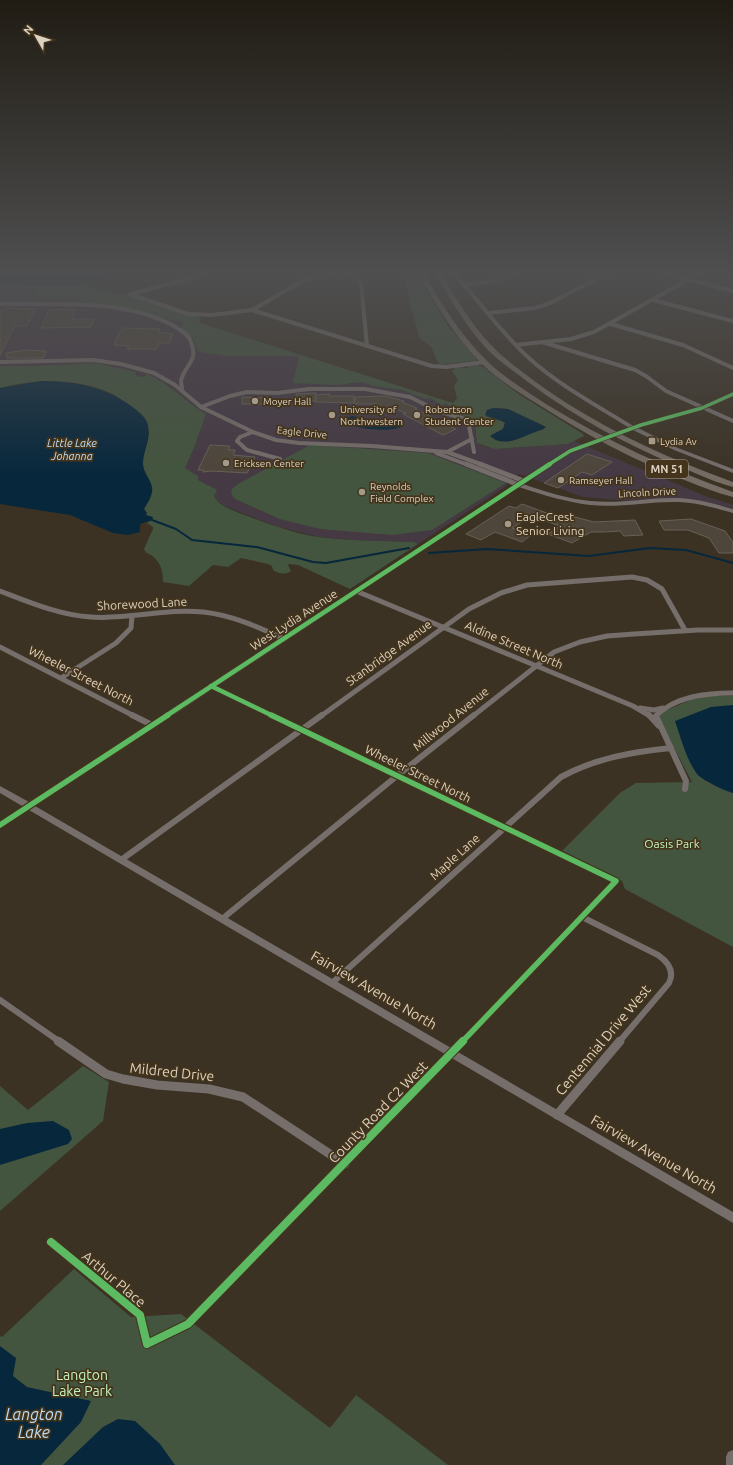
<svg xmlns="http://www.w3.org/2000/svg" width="733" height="1465" viewBox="0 0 733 1465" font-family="Ubuntu,sans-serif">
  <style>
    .education { fill: #453944 }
    .green { fill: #43553e; fill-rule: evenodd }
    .water { fill: #06273c }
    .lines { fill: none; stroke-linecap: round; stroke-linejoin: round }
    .stream { stroke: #06273c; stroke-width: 2 }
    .building { fill: #4e463b; stroke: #686055 }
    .minor-far3 { stroke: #766e6b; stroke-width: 4 }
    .minor-far2 { stroke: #766e6b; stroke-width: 5 }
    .minor-far1 { stroke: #766e6b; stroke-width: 6 }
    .minor { stroke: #766e6b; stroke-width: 9 }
    .tertiary { fill: #766e6b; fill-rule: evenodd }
    .trunk { fill: #756c64; fill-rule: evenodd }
    .cycleway-far3-casing { stroke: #44341b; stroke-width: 5 }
    .cycleway-far2-casing { stroke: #44341b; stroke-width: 6 }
    .cycleway-far1-casing { stroke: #44341b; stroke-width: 8 }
    .cycleway-casing { stroke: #44341b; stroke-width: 10 }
    .cycleway-far3 { stroke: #5cba63; stroke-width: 3.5 }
    .cycleway-far2 { stroke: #5cba63; stroke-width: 4.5 }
    .cycleway-far1 { stroke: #5cba63; stroke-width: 5.5 }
    .cycleway { stroke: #5cba63; stroke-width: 8 }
    .poi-dot { fill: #a49a8b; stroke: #44341b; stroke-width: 1.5 }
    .labels { text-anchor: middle; stroke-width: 3.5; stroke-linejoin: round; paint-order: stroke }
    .far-poi-label { font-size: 10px; fill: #dcd2c3; stroke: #44341b; text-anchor: start }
    .far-street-label { font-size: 10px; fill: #dcd2c3; stroke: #44341b }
    .far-water-label { font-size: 11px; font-style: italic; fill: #baddf9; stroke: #44341b }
    .shield { fill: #44341b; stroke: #aea391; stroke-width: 1 }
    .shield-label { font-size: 11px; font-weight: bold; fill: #dcd2c3 }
    .poi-label { font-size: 12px; fill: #dcd2c3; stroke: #44341b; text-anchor: start }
    .street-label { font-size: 12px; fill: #dcd2c3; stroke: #44341b }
    .park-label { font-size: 12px; fill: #c1f3bd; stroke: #44341b }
    .near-street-label { font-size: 14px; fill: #dcd2c3; stroke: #44341b }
    .near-park-label { font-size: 14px; fill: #c1f3bd; stroke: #44341b }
    .near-water-label { font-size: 16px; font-style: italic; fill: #baddf9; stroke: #44341b }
  </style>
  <rect width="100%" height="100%" fill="#3b3224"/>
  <path class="education" d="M0,284L39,291L40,292L33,294L46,299L63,300L76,298L81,299L82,300L139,311L169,320L181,321L184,322L198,351L200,352L225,356H298L299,357L293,382L349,384L362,382L373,386L402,390L425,399L430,398L441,405L445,404L464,411L459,415L473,420L475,423L477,443L486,447L494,449L568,444L574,441L708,497L733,505V508L685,498L629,501L583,497L519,474L506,483L508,485L484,501L418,544L414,542L367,541L319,537L278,527L224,506L215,499L206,485L198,480L197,476L185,468L194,448L206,414L188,403L170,386L147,374L139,377L106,364L96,363L32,366H0Z"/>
  <g class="green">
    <path d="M404,272H415L448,326L476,359L475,361L439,365L431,346L420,339L410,303Z"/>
    <path d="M4,284L38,286L82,284L106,292L127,295L186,314L199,317L200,323L453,403L457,398L454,386L458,380L452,371C456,365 462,368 468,368V366L477,365L483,367L520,395L583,434L584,436L568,444L494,449L477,443L475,423L471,419L458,415L463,411L445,404L441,405L430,398L425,399L402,390L373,386L362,382L337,385L294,383L293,382L299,357L298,356H225L200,352L198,351L192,337L181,327L184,324L181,321L169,320L139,311L90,303L91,302L82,300L81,299C73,297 69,299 61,300C52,301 41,299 33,294L40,292L39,291L7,286ZM498,408L508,409L544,426L543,430C526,430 518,446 495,440L491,435L503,429L505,423L502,421L487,417V410Z"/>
    <path d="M96,363L136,372V375C140,378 144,377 147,374C170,383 185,402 206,414L194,448L185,468L198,476V480L217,490L214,496C218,506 233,510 242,514C266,523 292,533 318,537C350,541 382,541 414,542L418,544L350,589L298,565L289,564L288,565L291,571C285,575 279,574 273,570L272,566L268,564L241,558L228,567L213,565L189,586L163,582C163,571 161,562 151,555C147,553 146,553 144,549L153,529V527L147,523L152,520L146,515L144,509C150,498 155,490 148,478C146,473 143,470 143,464C142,451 151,440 148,426C146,416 134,408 126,403C120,399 114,394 108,392C74,378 34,379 0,388V366H32Z"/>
    <path d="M310,445L428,453L506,483L432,530L392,535L320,529L280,519L235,499L231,494L232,489L238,484Z"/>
    <path d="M714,696H733V947L625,889L622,881L562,851L621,792L636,783L692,782L659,719L662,712L693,699Z"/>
    <path d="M83,1066L109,1082L103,1121L0,1211V1086L28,1110Z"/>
    <path d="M74,1269L131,1317L181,1314L330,1428L356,1395L448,1465H0V1336L2,1337Z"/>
  </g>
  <g class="water">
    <path d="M0,272H138L77,285L0,284Z"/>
    <path d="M41,381C75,381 108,387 135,409C141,414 147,418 148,426C151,441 143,450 143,464C143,474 154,482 152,492C151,498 147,504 144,509L147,513L146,515L153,517L152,520L140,524V532L128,535L113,533L70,515L0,504V388Z"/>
    <path d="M493,408L508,409L546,427C543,430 541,429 538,431C523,436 504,449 490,436L503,429L505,423L502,421L485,415L487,410Z"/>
    <path d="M352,416L380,421H398L404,425C395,434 350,429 340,420Z"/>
    <path d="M733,705V793C725,791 702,780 697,774C686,759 681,738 675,721L711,707Z"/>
    <path d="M53,1121L69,1130L72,1139L68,1144L0,1165V1129L27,1123Z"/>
    <path d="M0,1346L16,1358L13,1376L27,1387L91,1401L81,1422L41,1465H0Z"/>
    <path d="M118,1419L135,1421L160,1444L175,1465H63L103,1427Z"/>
  </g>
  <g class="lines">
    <g class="stream">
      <path d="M152,520L176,529L192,540L257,547L313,562L326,563L409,548"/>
      <path d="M429,553L487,549L589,556L650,548L686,550L733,563"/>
    </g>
  </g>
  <g class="building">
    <path d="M5,308L35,309L27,326H15L0,355V311H4Z"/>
    <path d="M64,309L75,310L72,319H94L91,327L41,328L49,310Z"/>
    <path d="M122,328L160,329L159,332L173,334L169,343H159L156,349H127L129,346L114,345Z"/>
    <path d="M26,350L46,351L43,358H7L6,353Z"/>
    <path d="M316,393V401H296V394Z"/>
    <path d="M330,394L329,396H354V403L316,402V395Z"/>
    <path d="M385,396L404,401L402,402L417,408L415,409L456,429L443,435L403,414L406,413L390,407L385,409L376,407V404H355V397Z"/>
    <path d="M242,397L269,398L268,404H242Z"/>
    <path d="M210,445L230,446L228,450H235L233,455L255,457L247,473L212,471L203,472L204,470H198Z"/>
    <path d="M587,454L612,462L592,475L582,472L558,488L544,483Z"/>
    <path d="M522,504L569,521L575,517L594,522L635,520L643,535L624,536L620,531L604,532H591L572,543L548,534L560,526L531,516L512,528L531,535L522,542L495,532L481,540L466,534L509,506L516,508Z"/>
    <path d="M691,519L725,531L733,542V553H719L709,538L688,530H664L659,521Z"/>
  </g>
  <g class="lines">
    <g class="minor-far3">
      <path d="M348,272L361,283L367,346"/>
      <path d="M453,272C479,301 501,333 530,359C560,386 598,406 633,428"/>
      <path d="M660,272L733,291"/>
      <path d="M464,285L493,281L517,272"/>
      <path d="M130,294L188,314L212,315L252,310L304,280L339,272"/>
      <path d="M130,294L181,281L208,272"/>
      <path d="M653,300L733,321"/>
      <path d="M0,304C57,305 122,298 174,326C180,330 189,334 191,342C199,362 184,365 181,381C181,383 182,387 182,390"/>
      <path d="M252,310L432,366L446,367L485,362"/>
      <path d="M488,313L535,308L548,304L610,272"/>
      <path d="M611,324L683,345L733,368"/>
      <path d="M542,342L635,370L646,376L666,391L733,421"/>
      <path d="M516,345L571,339L594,332L702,272"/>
      <path d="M0,362L93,360L121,364L154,373L175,385L201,407L253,432L276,440L299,443L372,446L447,452L483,465"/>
      <path d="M201,407L230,396L247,392L277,393L309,389H365L410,397L438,411L468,420L474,452"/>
      <path d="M253,432L240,437L237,441L247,450L280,459"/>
      <path d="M447,452L472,439"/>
      <path d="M436,453L468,465"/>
    </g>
    <g class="minor-far2">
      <path d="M466,464L519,485"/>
      <path d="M480,464L524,481"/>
      <path d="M0,591C29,602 59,615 91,617C128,620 166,608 203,612C232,615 258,627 284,639"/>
      <path d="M356,591L633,706L650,716"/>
      <path d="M0,647L134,716"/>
      <path d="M61,678L116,643L131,628L132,616"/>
      <path d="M211,686L273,716"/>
      <path d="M640,708L654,710L663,708"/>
      <path d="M321,716L469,609L501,593L527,585L632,577L647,580L662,589L685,630"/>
      <path d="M473,716L554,652L580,642L607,636L634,634L698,630H733"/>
      <path d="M656,716C675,696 707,693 733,693"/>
    </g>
    <g class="minor-far1">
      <path d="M132,715L152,725"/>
      <path d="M271,715L616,881L462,1042"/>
      <path d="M649,715L659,726"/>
      <path d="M657,715L656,716L686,781L685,789"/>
      <path d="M0,825L29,806"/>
      <path d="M121,860L322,715"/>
      <path d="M582,917L658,955C668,962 675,971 669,983L619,1042"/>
      <path d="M222,919L398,775L474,715"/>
      <path d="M332,983L561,777C596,758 632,752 671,748"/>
      <path d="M0,1000L60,1042"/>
    </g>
    <g class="minor">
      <path d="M58,1041L106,1074L123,1079L157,1085L209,1089L243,1097L345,1164"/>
      <path d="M557,1115L620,1041"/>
      <path d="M51,1242L140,1315L147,1344L188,1324L463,1041"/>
    </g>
    <g class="tertiary">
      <path d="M733,392V396L704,409L638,428L678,448L733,469V473L674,450L633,430L572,452L523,484C546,492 568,499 591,501C621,504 650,497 679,498C698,499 715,504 733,509V513C715,508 698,503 679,502C650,501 620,508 590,505C566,502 543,495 519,487L35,806L733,1212V1223L0,793V786L29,802L568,450L639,424L700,407Z"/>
      <path d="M733,1450V1465H726V1457L728,1452Z"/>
    </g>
    <g class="trunk">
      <path d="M417,272H423C441,303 460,334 485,359C503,377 525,390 546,404C605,440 668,469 733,492V497C717,493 702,487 687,481C636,461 588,436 541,406C520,393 498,380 480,362C454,336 436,304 417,272Z"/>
      <path d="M434,272H440C456,298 470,323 491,345C503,358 519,369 533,380C594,425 662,456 733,482V487C717,483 700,475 685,469C629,446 576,418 528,382C514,371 498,361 486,348C465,325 450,298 434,272Z"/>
    </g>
    <defs>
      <path id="cycleway-far3" d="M548,465L570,451L641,425L702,408L733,394"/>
      <g id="cycleway-far2">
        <path d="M211,686L273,716"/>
        <path d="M166,716L550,464"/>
      </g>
      <g id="cycleway-far1">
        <path d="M271,715L616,881L462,1042"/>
        <path d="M0,825L168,715"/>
      </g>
      <path id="cycleway" d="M51,1242L140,1315L147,1344L188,1324L463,1041"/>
    </defs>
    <use href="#cycleway-far3" class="cycleway-far3-casing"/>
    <use href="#cycleway-far2" class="cycleway-far2-casing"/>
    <use href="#cycleway-far1" class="cycleway-far1-casing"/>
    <use href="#cycleway" class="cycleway-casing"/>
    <use href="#cycleway-far3" class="cycleway-far3"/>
    <use href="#cycleway-far2" class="cycleway-far2"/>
    <use href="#cycleway-far1" class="cycleway-far1"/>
    <use href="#cycleway" class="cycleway"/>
  </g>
  <linearGradient id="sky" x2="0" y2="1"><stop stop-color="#201c14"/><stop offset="0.57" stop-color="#4f4f50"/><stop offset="1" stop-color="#4f4f50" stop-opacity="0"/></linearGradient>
  <rect width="733" height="478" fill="url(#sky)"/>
  <g class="poi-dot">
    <circle cx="255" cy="401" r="4"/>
    <circle cx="332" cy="415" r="4"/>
    <circle cx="417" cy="415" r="4"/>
    <rect x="648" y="437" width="8" height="8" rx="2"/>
    <circle cx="226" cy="463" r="4"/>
    <circle cx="561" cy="480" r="4"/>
    <circle cx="362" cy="492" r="4"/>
    <circle cx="508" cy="524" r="4"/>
  </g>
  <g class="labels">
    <g class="far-poi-label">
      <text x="263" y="405">Moyer Hall</text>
      <text x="340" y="413">University of<tspan x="340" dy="12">Northwestern</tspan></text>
      <text x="425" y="413">Robertson<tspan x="425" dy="12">Student Center</tspan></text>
      <text x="660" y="445">Lydia Av</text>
      <text x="234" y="467">Ericksen Center</text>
      <text x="569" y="484">Ramseyer Hall</text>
      <text x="370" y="490">Reynolds<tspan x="370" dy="12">Field Complex</tspan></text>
    </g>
    <g class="far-street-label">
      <text transform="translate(302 432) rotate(6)" y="4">Eagle Drive</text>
      <text transform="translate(647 492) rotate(-3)" y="4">Lincoln Drive</text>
    </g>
    <g class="far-water-label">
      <text x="72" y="447">Little Lake<tspan x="72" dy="13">Johanna</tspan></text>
    </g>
    <rect class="shield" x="646" y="460" width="42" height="18" rx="3"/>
    <g class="shield-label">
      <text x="667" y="473">MN 51</text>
    </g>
    <g class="poi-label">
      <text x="516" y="521">EagleCrest<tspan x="516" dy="14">Senior Living</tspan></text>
    </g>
    <g class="street-label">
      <text transform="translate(142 604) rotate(-3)" y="4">Shorewood Lane</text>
      <text transform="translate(294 620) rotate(-33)" y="4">West Lydia Avenue</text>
      <text transform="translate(514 645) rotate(23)" y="4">Aldine Street North</text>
      <text transform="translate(389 653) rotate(-36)" y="4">Stanbridge Avenue</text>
      <text transform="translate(81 676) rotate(27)" y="4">Wheeler Street North</text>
      <text transform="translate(451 719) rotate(-39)" y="4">Millwood Avenue</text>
      <text transform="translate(418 774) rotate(26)" y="4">Wheeler Street North</text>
      <text transform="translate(455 857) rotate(-42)" y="4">Maple Lane</text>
    </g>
    <g class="park-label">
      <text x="672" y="848">Oasis Park</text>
    </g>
    <g class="near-street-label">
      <text transform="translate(374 990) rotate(30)" y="5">Fairview Avenue North</text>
      <text transform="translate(603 1040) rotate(-50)" y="5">Centennial Drive West</text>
      <text transform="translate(172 1072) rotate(6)" y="5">Mildred Drive</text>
      <text transform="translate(378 1112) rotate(-46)" y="5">County Road C2 West</text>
      <text transform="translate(654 1154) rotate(30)" y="5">Fairview Avenue North</text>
      <text transform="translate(114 1279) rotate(40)" y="5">Arthur Place</text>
    </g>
    <g class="near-park-label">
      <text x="82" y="1380">Langton<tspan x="82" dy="16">Lake Park</tspan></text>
    </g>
    <g class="near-water-label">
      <text x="34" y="1420">Langton<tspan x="34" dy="18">Lake</tspan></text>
    </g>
  </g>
  <g transform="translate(36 36) rotate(309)" stroke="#44341b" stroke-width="3" paint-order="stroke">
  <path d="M0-3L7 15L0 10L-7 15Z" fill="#dcd2c3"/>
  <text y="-6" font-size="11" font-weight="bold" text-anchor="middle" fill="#dcd2c3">N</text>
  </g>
</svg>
